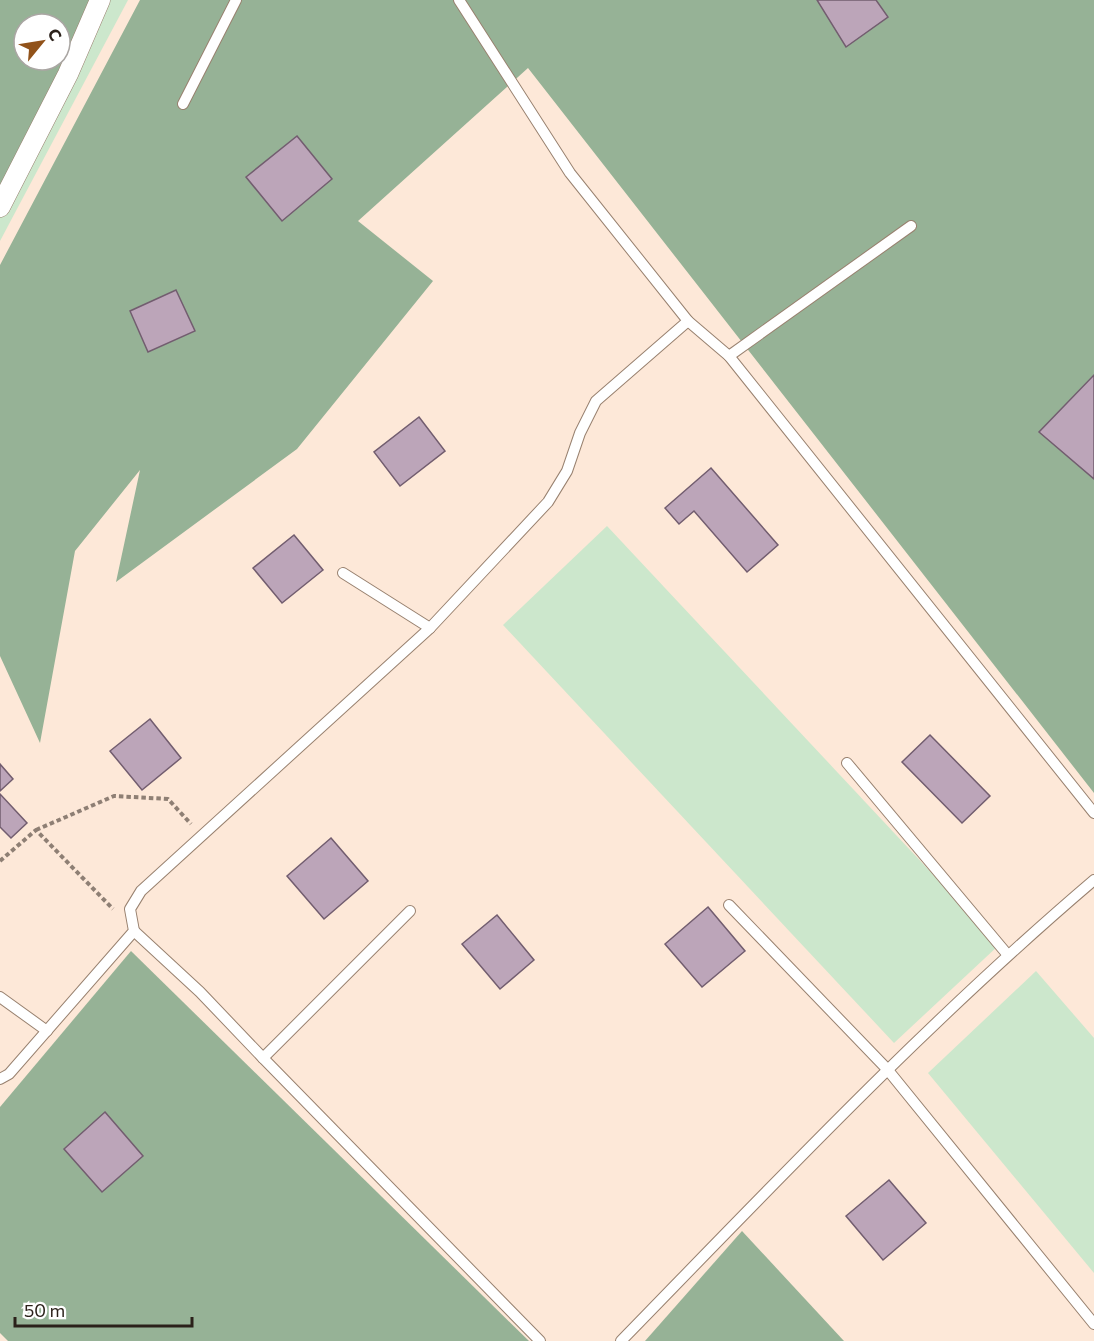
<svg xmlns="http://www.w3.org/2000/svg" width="1094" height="1341" viewBox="0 0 1094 1341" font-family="Commissioner,sans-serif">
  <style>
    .green { fill: #cce7cc }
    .forest { fill: #96b296; fill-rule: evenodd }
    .building { fill: #bca5b9; stroke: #725d6f; stroke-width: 1.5 }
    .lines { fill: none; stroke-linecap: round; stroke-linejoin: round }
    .service-casing { stroke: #98816f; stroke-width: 12 }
    .minor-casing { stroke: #98816f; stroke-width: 21 }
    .path { stroke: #8e7f74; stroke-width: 4; stroke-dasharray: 4.5 3; stroke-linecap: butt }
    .service { stroke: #fff; stroke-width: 10 }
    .minor { stroke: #fff; stroke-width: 20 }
  </style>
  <rect width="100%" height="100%" fill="#fde8d8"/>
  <g class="green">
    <path d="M100,0H128L0,241V207Z"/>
    <path d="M607,526L999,945L894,1043L503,625Z"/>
    <path d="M1036,971L1094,1038V1273L928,1073Z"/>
  </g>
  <g class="forest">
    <path d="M0,0H100L0,207ZM24,24H60V60H24Z"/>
    <path d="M140,0H1094V793L528,68L358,221L433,281L297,449L116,582L140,470L75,551L40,743L0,656V265Z"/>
    <path d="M131,951L529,1341H8L0,1333V1107Z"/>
    <path d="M742,1231L844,1341H645Z"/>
  </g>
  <g class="building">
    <path d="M817,0H876L888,17L846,47Z"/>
    <path d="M297,136L332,179L282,221L246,177Z"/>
    <path d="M176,290L195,331L148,352L130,311Z"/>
    <path d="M1094,375V479L1039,432Z"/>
    <path d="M419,417L445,451L400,486L374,452Z"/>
    <path d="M711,468L778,545L747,572L694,511L679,524L665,508Z"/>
    <path d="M294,535L323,570L282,603L253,568Z"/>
    <path d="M150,719L181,758L142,790L110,751Z"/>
    <path d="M930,735L990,796L962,823L902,762Z"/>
    <path d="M0,764L13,779L0,791Z"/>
    <path d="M0,794L27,823L11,838L0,827Z"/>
    <path d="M331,838L368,881L324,919L287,876Z"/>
    <path d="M708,907L745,951L702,987L665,944Z"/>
    <path d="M497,915L534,960L500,989L462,944Z"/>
    <path d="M105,1112L143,1156L102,1192L64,1149Z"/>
    <path d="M889,1180L926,1223L883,1260L846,1216Z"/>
  </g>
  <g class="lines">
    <defs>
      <g id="service">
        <path d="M459,0L570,173L688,321L729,356L1094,813"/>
        <path d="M183,104L236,0"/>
        <path d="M729,356L911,226"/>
        <path d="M343,573L430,628"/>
        <path d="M847,763L1007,954"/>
        <path d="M729,905L887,1069L1094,1324"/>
        <path d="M134,931L200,992L263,1058L410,911"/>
        <path d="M0,997L47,1031"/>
        <path d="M263,1058L540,1341"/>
        <path d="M0,1079L9,1074L134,931L130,909L141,891L430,628L548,502L567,471L580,433L596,401L688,321"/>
        <path d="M621,1341C775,1183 926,1023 1094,880"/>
      </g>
      <path id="minor" d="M0,207L68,74L100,0"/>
    </defs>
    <use href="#service" class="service-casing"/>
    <use href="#minor" class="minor-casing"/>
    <g class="path">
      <path d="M36,830L114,796L168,799L191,824"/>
      <path d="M0,861L36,830L113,909"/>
    </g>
    <use href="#service" class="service"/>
    <use href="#minor" class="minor"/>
  </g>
  <g transform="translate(42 42) rotate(60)"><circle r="28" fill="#ffffff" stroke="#aaa6a3" stroke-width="1.5"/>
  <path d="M0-4.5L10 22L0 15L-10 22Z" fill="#91521a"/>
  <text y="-9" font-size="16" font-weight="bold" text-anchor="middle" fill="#2b211a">С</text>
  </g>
  <path d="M15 1317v9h177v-9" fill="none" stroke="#2b211a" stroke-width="3"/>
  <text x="24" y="1317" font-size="18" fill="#2b211a" stroke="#ffffff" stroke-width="4.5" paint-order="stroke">50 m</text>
</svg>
